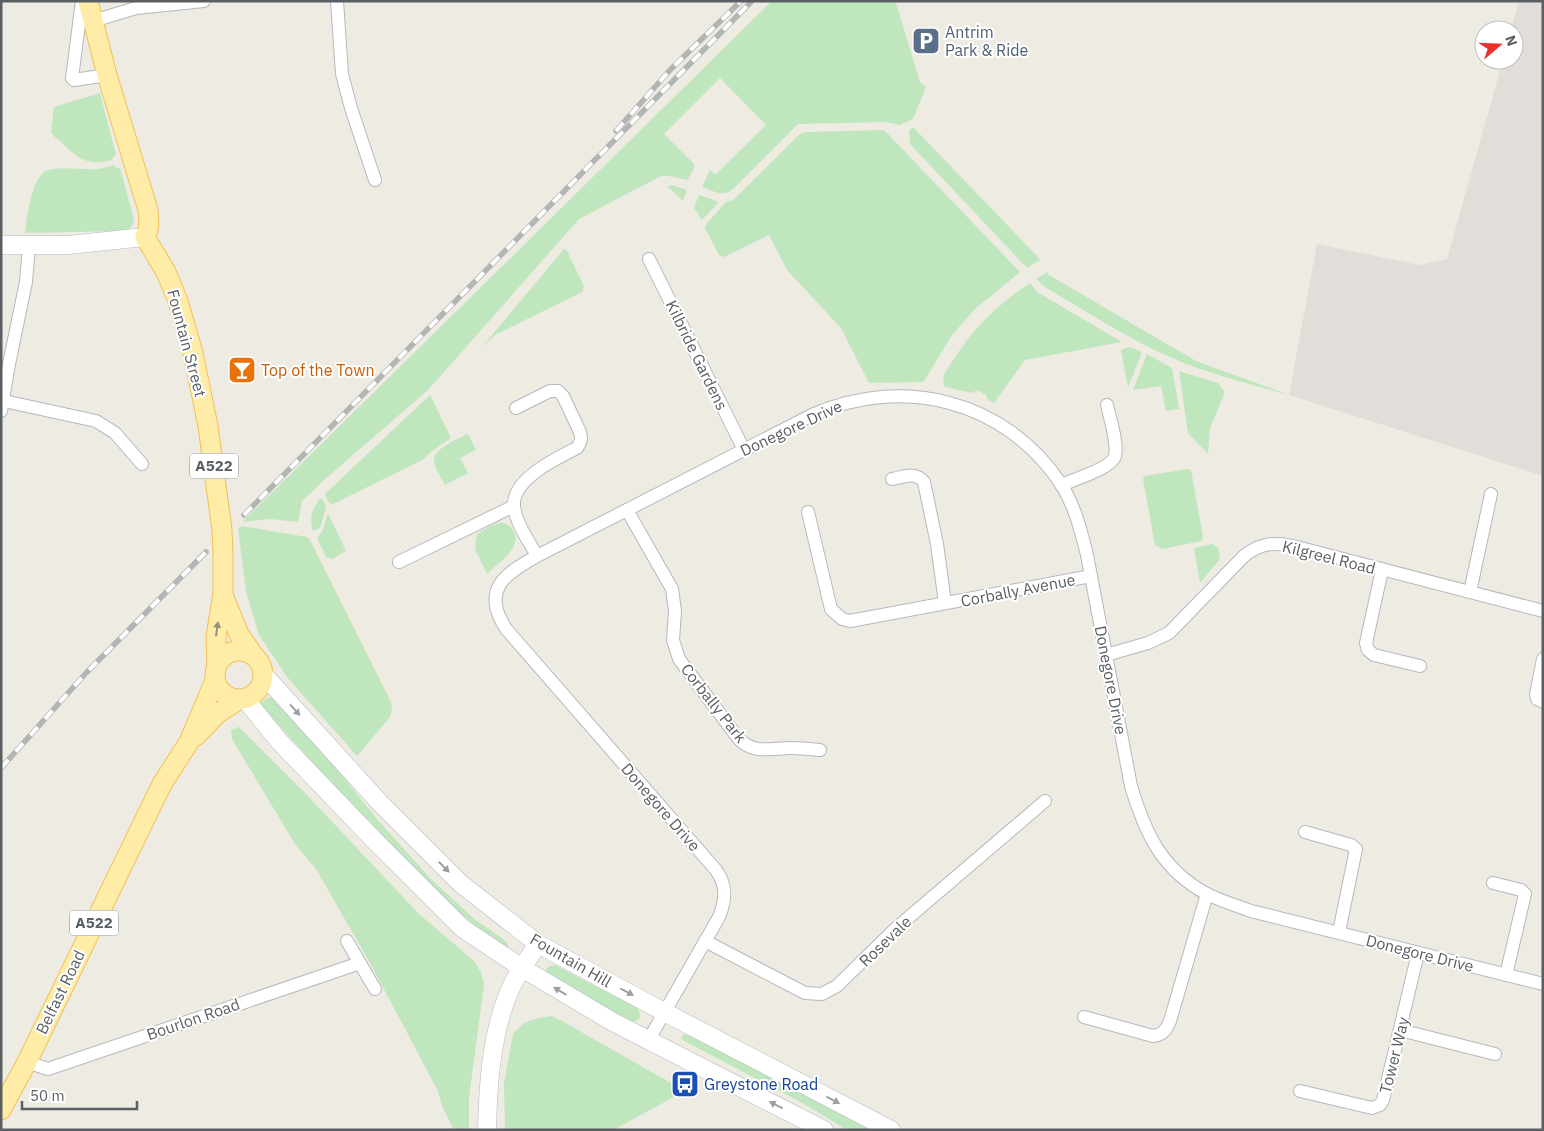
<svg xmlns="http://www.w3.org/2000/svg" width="1544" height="1131" viewBox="0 0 1544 1131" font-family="'IBM Plex Sans',sans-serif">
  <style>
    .industrial { fill: #e1deda }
    .green { fill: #c0e6be }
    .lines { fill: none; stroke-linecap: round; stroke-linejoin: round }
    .street-casing { stroke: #b5b9bd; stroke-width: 14 }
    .secondary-casing { stroke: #b6babf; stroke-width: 19 }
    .primary-casing { stroke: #f3bf55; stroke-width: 21 }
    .street { stroke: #fff; stroke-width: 12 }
    .secondary { stroke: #fff; stroke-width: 18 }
    .primary { stroke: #ffeca6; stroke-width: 19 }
    .rail-casing { stroke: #b3b4b4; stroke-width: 5.5 }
    .rail { stroke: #fff; stroke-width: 4; stroke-dasharray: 11; stroke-linecap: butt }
    .oneway { fill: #94907a }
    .oneway2 { fill: #9c9fa1 }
    .labels { text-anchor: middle; stroke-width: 4; stroke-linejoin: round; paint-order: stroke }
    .shield { fill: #fff; stroke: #8c8f92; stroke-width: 1 }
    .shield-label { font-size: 15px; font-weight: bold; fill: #5a5f63 }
    .service-label { font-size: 16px; fill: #4e5e75; stroke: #fff; text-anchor: start }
    .street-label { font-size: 16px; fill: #5a5f63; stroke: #fff }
    .food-label { font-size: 16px; fill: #c56008; stroke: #fff; text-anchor: start }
    .transit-label { font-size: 16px; fill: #164399; stroke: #fff; text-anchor: start }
  </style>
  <rect width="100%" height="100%" fill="#eeebe2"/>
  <path class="industrial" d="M1519,1H1543V476L1289,395L1317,244L1419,265L1447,259L1503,60H1514V30H1511Z"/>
  <g class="green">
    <path d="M772,1H894L897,6L920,82L926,87L913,119L900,125L886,122L798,124L732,190C722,197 713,191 702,187L710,170L715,175L766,125L720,78L664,134L695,165L688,180L668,176H661L579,219L428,390L324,480L302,501L298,522L270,519L242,522Z"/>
    <path d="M100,93L116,155L113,157L112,160C86,167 76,157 59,140C55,137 53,136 51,131L54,107Z"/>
    <path d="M913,127L1037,256L1040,260L1027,268L910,144L909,131Z"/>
    <path d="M883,130L887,133L1020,272L975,309L952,335L924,381L921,382L869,383L841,328L787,270L769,235L724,257L719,255L705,228L706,224L726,202L733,200L800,134L806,132Z"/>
    <path d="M114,165L116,168H120L134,219C133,225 131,229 126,231L25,233C27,218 31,176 48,170C63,166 80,170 95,169C101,169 108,167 114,165Z"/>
    <path d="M672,185L687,190L683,201L667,186Z"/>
    <path d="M699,195L719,202L702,220L694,208Z"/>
    <path d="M564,249H566L584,286L582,292L495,335L482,347Z"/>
    <path d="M1047,272L1049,275L1196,361L1289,395C1250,384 1209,374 1172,358C1128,339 1086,311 1045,287L1036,279Z"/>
    <path d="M1030,283L1037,292L1122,342L1025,360L994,403L988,400L986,395L977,390L972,393L945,387C940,376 948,368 954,359C973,328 999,303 1030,283Z"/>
    <path d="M1129,347L1142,352L1128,388L1121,350Z"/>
    <path d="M1147,354L1172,368L1179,409L1166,411L1161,386L1133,390Z"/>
    <path d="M1179,371L1218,383L1224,391V395L1210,428L1208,454L1188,433Z"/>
    <path d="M430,395L451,438L436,448L422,460L331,505L325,496L326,493Z"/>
    <path d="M468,434L476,450L460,458L468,473L445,485C442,478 433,467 434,459C434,449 459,438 468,434Z"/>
    <path d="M1188,469L1191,470L1203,537L1202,541L1162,549L1155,545L1143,479L1145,476Z"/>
    <path d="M320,498L324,501L326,508L320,528L313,531C309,517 312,510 320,498Z"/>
    <path d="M328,513L346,551L332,559L326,557L317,538L323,530Z"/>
    <path d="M501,522C507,524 511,526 514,532C522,549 497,563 487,574L475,549L477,534L488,527Z"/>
    <path d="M242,526L307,537L310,540L391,702L392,710L390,717L357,756L287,677L259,635L246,592L238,528Z"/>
    <path d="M1212,544L1218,547L1220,559L1200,583L1194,548Z"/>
    <path d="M268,697L273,698L333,764L376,818L430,878L473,918L507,942L508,947H502C412,878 339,790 262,707L261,703Z"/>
    <path d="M239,727L307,795L419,914L473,960L481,972L484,985L469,1098V1130H454L443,1108L437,1089L370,963L316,869L295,844L232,739L231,730Z"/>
    <path d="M555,965L637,1008C642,1015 641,1021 632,1022L549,979L546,974V969L550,966Z"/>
    <path d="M552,1016L562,1021L685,1091L613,1130H505L504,1083L513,1034L524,1023L538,1018Z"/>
    <path d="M687,1034L871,1130H847L799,1101L684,1041L681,1038L683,1035Z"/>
  </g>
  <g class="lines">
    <defs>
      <g id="street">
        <path d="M82,1L72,78L74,80L107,75"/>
        <path d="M337,1L342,74L351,108L375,180"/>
        <path d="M93,21L136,8L204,1"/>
        <path d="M649,259L744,450"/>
        <path d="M4,401L96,421L115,433L142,464"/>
        <path d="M516,408L550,391H558L563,396L580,432C582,439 581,442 577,448C557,458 512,479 514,506C516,524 529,541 537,556"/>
        <path d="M1,411L9,364L26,282L29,246"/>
        <path d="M892,479C904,477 915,471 924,482L937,544L945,603"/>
        <path d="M1061,485C1073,480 1112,468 1115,456C1118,443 1110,418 1107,405"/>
        <path d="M627,510L672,589L675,611L673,640L679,659L738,738C753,755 772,748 791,748C801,748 810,749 820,750"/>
        <path d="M808,512L831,609L842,619L850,621L1091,576"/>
        <path d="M399,562L514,506"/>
        <path d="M1382,570L1366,643L1368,650L1374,655L1420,666"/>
        <path d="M1470,592L1491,494"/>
        <path d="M1106,655L1148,643L1169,633L1244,556C1260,543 1274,542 1293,546L1543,611"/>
        <path d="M1543,659L1536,694L1537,699L1543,702"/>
        <path d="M1305,832L1351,845L1356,849L1339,932"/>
        <path d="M1493,883L1521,890L1525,894L1506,975"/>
        <path d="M347,941L375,989"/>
        <path d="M705,941L805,993L822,994L837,986L894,930L1045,801"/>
        <path d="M1084,1017L1153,1036C1163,1035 1166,1030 1170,1021L1207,894"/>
        <path d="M1400,1030L1495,1054"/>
        <path d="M648,1041L719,917C726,900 727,885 716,870L507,630C480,591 504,574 537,556L812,415C903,375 1005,400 1061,484C1075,506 1081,531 1087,555L1131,786C1145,833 1162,870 1207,894C1221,901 1237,906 1251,911L1543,984"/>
        <path d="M27,1062L48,1069L360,963"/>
        <path d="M1300,1091L1372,1108L1380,1105L1383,1100L1418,953"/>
      </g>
      <g id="secondary">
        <path d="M1,245H68L145,237"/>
        <path d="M263,674L380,803L460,883L538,944L666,1013L891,1130"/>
        <path d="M245,699L279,741L375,841L462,928L522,968L613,1022L824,1130"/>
        <path d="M487,1130C488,1085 491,1039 507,997C514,977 527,961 538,944"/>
      </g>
      <g id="primary">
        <path d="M88,1L107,75L148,210C149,220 150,228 145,237L166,272L178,301L193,353L208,426L222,530L223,554V593L216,637L217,665"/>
        <path d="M223,595L239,634L254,656"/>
        <circle cx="239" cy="675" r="24"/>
        <path d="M196,736L217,714L238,700"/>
        <path d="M1,1110L27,1062L162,784L189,742L215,680"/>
      </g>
    </defs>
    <use href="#street" class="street-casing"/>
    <use href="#secondary" class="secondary-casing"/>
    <use href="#primary" class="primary-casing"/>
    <use href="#street" class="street"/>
    <use href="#secondary" class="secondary"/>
    <use href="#primary" class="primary"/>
    <defs>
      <g id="rail">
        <path d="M616,131L670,70L741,1"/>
        <path d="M244,515L752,1"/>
        <path d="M1,768L86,673L206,552"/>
      </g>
    </defs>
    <use href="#rail" class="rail-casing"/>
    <use href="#rail" class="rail"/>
  </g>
  <defs><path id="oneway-solid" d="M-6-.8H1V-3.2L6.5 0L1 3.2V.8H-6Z" transform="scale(1.25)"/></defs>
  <use class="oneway" href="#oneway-solid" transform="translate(217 629) rotate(-82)"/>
  <g class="oneway2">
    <use href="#oneway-solid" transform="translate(295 710) rotate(48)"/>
    <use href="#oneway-solid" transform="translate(444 867) rotate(45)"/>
    <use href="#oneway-solid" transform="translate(560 991) rotate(-149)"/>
    <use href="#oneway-solid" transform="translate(627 992) rotate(28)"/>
    <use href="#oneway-solid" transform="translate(833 1100) rotate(27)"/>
    <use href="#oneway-solid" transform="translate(776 1105) rotate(-153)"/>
  </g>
  <defs>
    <symbol id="parking-square" viewBox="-11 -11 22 22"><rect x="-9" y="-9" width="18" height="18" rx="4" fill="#5c6f8a" stroke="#fff"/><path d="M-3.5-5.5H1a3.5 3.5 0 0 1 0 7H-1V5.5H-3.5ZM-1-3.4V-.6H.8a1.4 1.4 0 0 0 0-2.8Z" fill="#fff"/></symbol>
    <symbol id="bar-square" viewBox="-11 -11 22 22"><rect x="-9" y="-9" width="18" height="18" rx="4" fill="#e8710a" stroke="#fff"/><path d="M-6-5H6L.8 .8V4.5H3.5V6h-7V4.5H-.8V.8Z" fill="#fff"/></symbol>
    <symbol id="bus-square" viewBox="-11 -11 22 22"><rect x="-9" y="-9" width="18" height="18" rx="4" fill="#1a4fb4" stroke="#fff"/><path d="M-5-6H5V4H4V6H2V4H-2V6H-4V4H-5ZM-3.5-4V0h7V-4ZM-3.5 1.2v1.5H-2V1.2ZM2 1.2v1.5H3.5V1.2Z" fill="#fff"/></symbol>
  </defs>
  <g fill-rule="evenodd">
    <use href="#parking-square" x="910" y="25" width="32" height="32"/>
    <use href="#bar-square" x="226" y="354" width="32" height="32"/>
    <use href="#bus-square" x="669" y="1068" width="32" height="32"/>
  </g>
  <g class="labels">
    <g class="shield">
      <rect x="190" y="453.5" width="48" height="25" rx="4"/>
      <rect x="70" y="910.5" width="48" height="25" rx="4"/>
    </g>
    <g class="shield-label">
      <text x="214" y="471">A522</text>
      <text x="94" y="928">A522</text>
    </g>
    <g class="service-label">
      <text x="945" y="38">Antrim<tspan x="945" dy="18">Park &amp; Ride</tspan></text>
    </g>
    <g class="street-label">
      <text transform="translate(187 343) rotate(75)" y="6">Fountain Street</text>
      <text transform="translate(697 355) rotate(64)" y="6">Kilbride Gardens</text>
      <text transform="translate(791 428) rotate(-25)" y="6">Donegore Drive</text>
      <text transform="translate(1329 557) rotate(14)" y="6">Kilgreel Road</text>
      <text transform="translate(1018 590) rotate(-11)" y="6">Corbally Avenue</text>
      <text transform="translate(1111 680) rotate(79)" y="6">Donegore Drive</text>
      <text transform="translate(714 703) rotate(52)" y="6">Corbally Park</text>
      <text transform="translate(661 807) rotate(49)" y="6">Donegore Drive</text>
      <text transform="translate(885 941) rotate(-44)" y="6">Rosevale</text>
      <text transform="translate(1420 953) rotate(14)" y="6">Donegore Drive</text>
      <text transform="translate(571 960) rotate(30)" y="6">Fountain Hill</text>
      <text transform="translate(60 992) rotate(-64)" y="6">Belfast Road</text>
      <text transform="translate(193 1019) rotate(-19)" y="6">Bourlon Road</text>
      <text transform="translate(1394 1055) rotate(-76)" y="6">Tower Way</text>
    </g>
    <g class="food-label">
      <text x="261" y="376">Top of the Town</text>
    </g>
    <g class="transit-label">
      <text x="704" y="1090">Greystone Road</text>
    </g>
  </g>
  <rect width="1544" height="1131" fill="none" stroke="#5a5f63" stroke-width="5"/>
  <g transform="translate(1499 45) rotate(71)"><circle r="24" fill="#ffffff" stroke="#bdbfc1"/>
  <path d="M0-4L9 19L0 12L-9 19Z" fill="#ec2f2a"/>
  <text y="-8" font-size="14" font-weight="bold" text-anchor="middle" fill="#5a5f63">N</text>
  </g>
  <path d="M22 1101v8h115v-8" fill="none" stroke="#5a5f63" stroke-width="2.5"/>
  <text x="30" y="1101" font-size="15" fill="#5a5f63" stroke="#ffffff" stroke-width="4" paint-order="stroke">50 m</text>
</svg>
